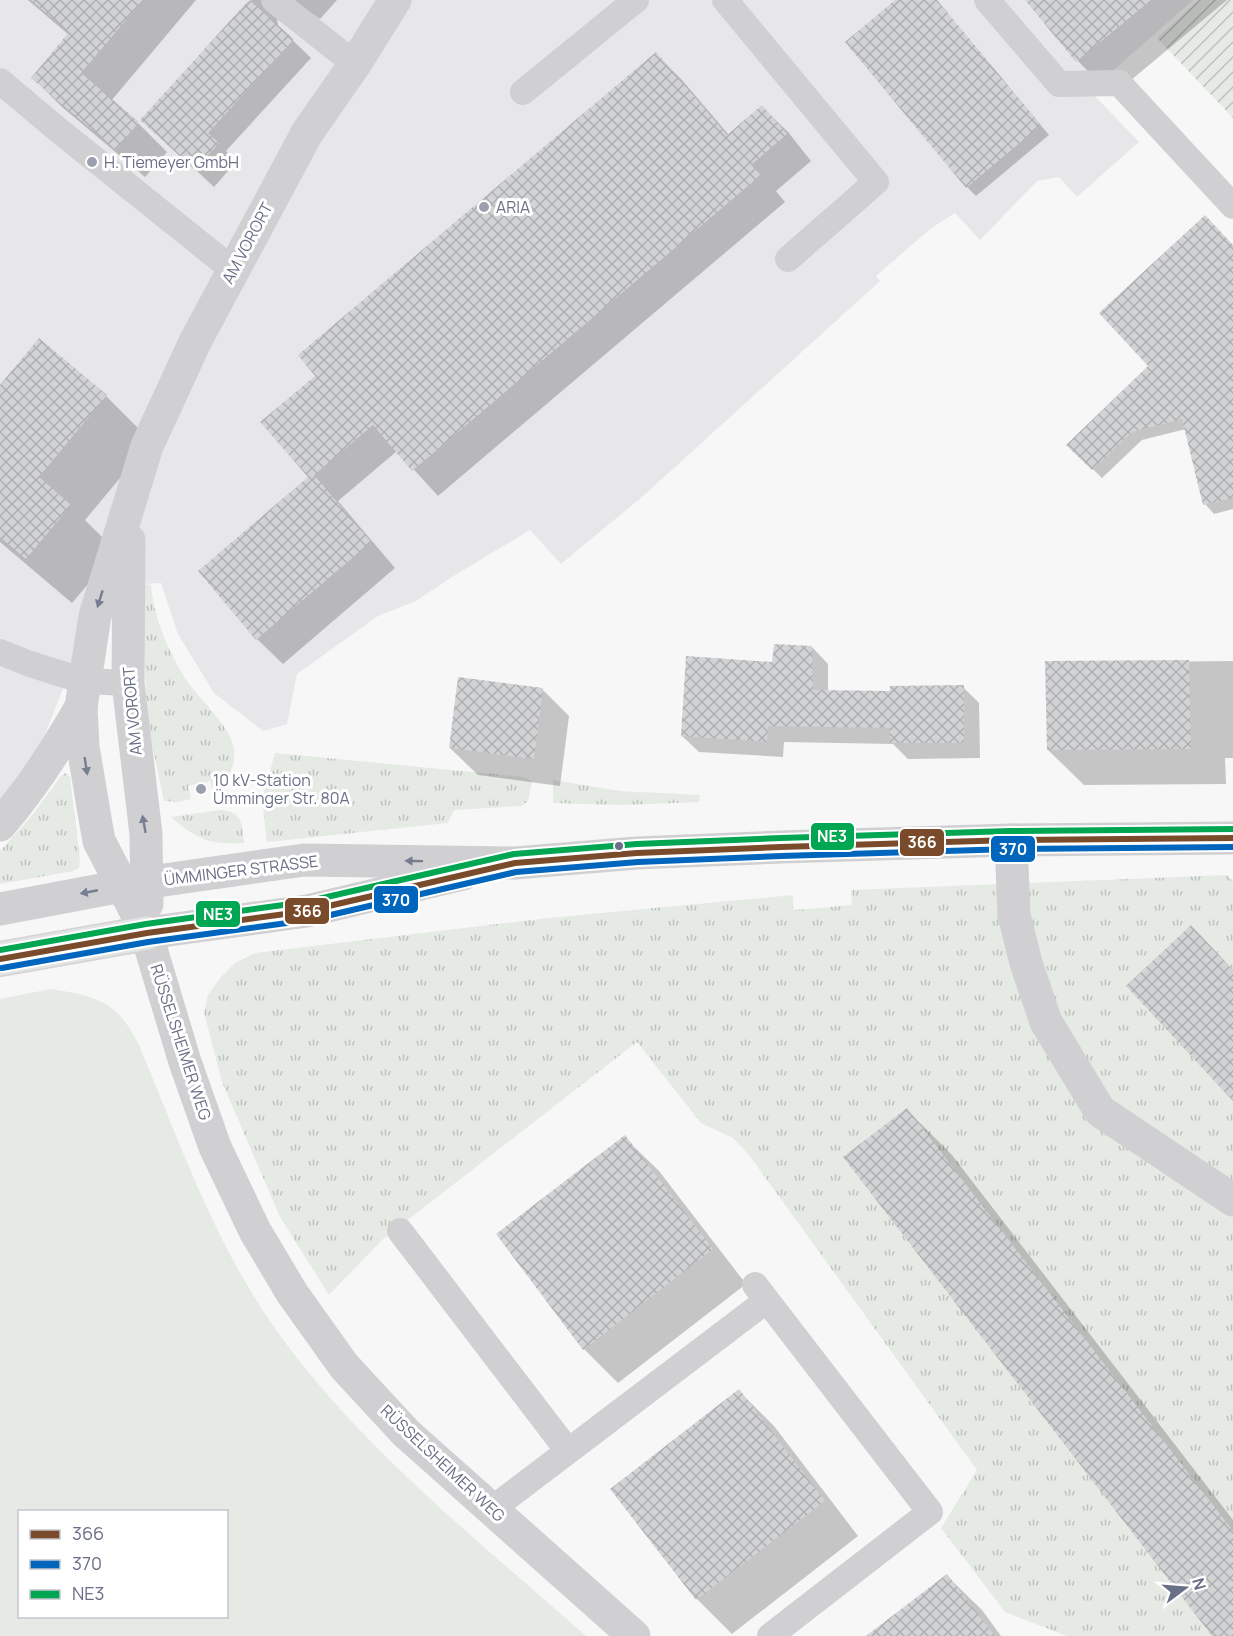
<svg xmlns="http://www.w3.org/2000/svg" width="1233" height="1636" viewBox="0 0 1233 1636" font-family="Manrope,sans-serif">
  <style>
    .built { fill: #e7e7e9 }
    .grass { fill: url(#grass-tufts) }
    .park { fill: #e6eae5; fill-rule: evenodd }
    .garden { fill: url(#garden-furrows) }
    .shadow { fill: #0003 }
    .building { fill: url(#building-cross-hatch) }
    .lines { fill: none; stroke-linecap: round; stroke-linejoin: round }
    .secondary-casing { stroke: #d3d3d5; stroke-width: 36 }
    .service { stroke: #d0d0d2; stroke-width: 26 }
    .minor { stroke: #d0d0d2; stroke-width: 33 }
    .tertiary { stroke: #d0d0d2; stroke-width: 33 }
    .secondary { stroke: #e2e3e3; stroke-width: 33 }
    .bus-1-casing { stroke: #fff; stroke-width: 10 }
    .bus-2-casing { stroke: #fff; stroke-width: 10 }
    .bus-3-casing { stroke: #fff; stroke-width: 10 }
    .bus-1 { stroke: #7a4b2a; stroke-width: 6 }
    .bus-2 { stroke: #0065bd; stroke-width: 6 }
    .bus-3 { stroke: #00a651; stroke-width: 6 }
    .oneway { fill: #787e91 }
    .poi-dot { fill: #9b9fae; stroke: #fff; stroke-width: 2 }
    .bus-dot { fill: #696f86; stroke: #fff; stroke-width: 2 }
    .labels { text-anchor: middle; stroke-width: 6; stroke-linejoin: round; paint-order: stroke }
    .poi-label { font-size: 16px; fill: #696f86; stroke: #fff; text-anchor: start }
    .street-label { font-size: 16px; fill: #696f86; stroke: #fff }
    .line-badge { stroke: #fff; stroke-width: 2 }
    .badge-label { font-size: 16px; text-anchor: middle; font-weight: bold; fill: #fff }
  </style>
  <defs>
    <pattern id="grass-tufts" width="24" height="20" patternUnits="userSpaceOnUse" patternTransform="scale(1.5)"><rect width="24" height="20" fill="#e6eae5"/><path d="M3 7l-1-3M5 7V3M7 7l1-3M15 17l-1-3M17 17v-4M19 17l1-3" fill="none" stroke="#bec2bf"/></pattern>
    <pattern id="garden-furrows" width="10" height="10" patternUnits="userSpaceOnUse" patternTransform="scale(1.5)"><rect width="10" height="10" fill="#e6eae5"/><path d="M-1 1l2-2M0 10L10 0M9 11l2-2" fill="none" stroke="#bec2bf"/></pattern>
    <pattern id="building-cross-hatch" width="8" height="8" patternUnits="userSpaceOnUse" patternTransform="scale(1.5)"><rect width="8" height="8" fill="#d2d3d4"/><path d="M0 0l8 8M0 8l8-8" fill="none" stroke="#aeafb2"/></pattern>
  </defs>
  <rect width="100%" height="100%" fill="#f7f7f7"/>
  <path class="built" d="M0,0H1193L1090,91L1139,142L1077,197L1059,177L1037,181L980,240L955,213L930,229L876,276L880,281L642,497L561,564L530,530L452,577L416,601L378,616L297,674L287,724L263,731L214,693L178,634L161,583L145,584L96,568L72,665L43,740L0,800Z"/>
  <g class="grass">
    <path d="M145,584L151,585C153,613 165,643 179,668C192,692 213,709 227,731C241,753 234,778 213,791L210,781L188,786L191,799L179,802L164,801L147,721L143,618Z"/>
    <path d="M275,753L524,777L532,781L528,801L522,806L454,810L448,823L267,842L262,799Z"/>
    <path d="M66,773L70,777L80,858L79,868L74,871L0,884V851L33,814L61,776Z"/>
    <path d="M553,780L620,791L700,795L699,802L622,805L553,803Z"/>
    <path d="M220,810C243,811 242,824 244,843C209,845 196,839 171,817Z"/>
    <path d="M1227,875L1233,881V1636H1067L1005,1612L941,1528L977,1470L749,1155L733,1138L701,1123L637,1042L382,1240L329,1295L280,1217L222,1082L204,1013L208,995L220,978L235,963L255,953L548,918L793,895L794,910L852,905L851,890Z"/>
  </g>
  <path class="park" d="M51,989C97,996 117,1001 139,1045C180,1143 216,1247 279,1334C364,1451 479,1541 586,1636H0V999ZM20,1512H226V1616H20Z"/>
  <path class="garden" d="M1199,0H1233V118L1157,38Z"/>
  <g class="shadow">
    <path d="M28,0H196L111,101L138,123L167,152L145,177L62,107L33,78L69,35Z"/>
    <path d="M251,0H337L320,19L296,3L277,17L278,26L311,58L226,151L236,162L214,187L142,120Z"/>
    <path d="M898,0H936L1049,135L976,196L967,187Z"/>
    <path d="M1027,0H1227L1112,96L1078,61Z"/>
    <path d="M656,54L682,80L729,135L762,107L788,132L811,161L776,191L785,202L438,496L397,451L338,501L395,568L283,664L257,639L310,477L317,376Z"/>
    <path d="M1233,247V509L1214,514L1205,504L1186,429L1142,440L1102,478L1068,445L1150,366Z"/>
    <path d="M0,387L106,396L151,441L85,520L116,551L72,603L0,542Z"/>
    <path d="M812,647L828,664V691L891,692L963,687L979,703L980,758L908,759L893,744L784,742L783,757L699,752L682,736L774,664Z"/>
    <path d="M1233,661V758H1225L1226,784L1084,785L1048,750L1047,663Z"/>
    <path d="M542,689L569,716L560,786L478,775L450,748Z"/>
    <path d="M907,1110L952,1155L1233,1520V1636H1214Z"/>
    <path d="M624,1137L659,1171L746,1284L618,1383L584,1349Z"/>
    <path d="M739,1391L774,1426L858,1536L732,1634L697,1599L612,1489Z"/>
    <path d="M947,1576L982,1610L1001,1636H868Z"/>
  </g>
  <g class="building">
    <path d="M31,0H143L81,73L139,122L116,150L31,78L69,32Z"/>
    <path d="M249,0L294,39L208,133L219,143L195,170L140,120Z"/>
    <path d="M895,0H937L1041,125L966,188L845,42Z"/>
    <path d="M1025,0H1151L1076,62Z"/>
    <path d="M656,52L727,135L762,105L787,134L751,165L761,175L412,471L373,425L314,475L371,542L256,640L198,571L308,477L260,422L315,376L298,355Z"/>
    <path d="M1205,215L1233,245V498L1203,505L1182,419L1132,432L1092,470L1066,445L1148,366L1099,313Z"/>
    <path d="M39,338L107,395L39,477L71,505L26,559L0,537V385Z"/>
    <path d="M774,644L812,646L813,690L890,691V686L964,685V743H890V728L768,726L767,742L681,736L686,656L772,662Z"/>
    <path d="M1189,660L1191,749L1047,750L1045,661Z"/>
    <path d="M458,677L543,688L534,759L449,748Z"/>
    <path d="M1191,925L1233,970V1101L1126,986Z"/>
    <path d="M907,1108L1233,1531V1636H1212L843,1157Z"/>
    <path d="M625,1135L713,1249L583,1350L496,1234Z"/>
    <path d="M739,1389L825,1501L696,1600L610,1489Z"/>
    <path d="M947,1574L995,1636H866Z"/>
  </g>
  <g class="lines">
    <defs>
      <path id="secondary" d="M0,959L147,933"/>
    </defs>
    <use href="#secondary" class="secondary-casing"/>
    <g class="service">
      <path d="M274,0L355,64"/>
      <path d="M725,0L876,182L788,259"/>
      <path d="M987,0L1059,84L1119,83L1233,206"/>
      <path d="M0,81L57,129L233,270"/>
      <path d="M523,92L636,0"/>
      <path d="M0,652L30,664L84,681L128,683"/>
      <path d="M400,1231L568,1451"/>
      <path d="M755,1285L930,1512L770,1636"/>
      <path d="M492,1509L766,1301"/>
    </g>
    <g class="minor">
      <path d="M1011,840L1014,915L1026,963L1046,1022L1100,1111L1233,1200"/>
      <path d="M147,933L151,949L185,1062L215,1147L255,1231L292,1293L344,1366L406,1433L634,1636"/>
    </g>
    <g class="tertiary">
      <path d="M129,540L128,683L146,834L147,904"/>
      <path d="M0,825C31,789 57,749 81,707"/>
      <path d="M0,909L122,886L304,860L515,863L637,853L781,847L1011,840L1233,838"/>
      <path d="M147,933L99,841L95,818L83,747L81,707L95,616L147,446L195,342L307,133L355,64L395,0"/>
      <path d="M147,933L307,911L463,874"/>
    </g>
    <use href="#secondary" class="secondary"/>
    <defs>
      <path id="bus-1" d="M0,959L147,933L307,911L515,863L637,853L781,847L1011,840L1233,838"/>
      <path id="bus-2" d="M2,968L148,942L309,920L516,872L638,862L781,856L1011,849L1233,847"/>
      <path id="bus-3" d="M0,950L146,924L305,902L514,854L637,844L781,838L1011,831L1233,829"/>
    </defs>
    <use href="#bus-1" class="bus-1-casing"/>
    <use href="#bus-2" class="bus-2-casing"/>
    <use href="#bus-3" class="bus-3-casing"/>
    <use href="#bus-1" class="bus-1"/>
    <use href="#bus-2" class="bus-2"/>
    <use href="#bus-3" class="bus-3"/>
  </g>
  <defs><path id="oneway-solid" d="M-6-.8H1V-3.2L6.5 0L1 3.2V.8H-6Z" transform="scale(1.5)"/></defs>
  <g class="oneway">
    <use href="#oneway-solid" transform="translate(100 599) rotate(107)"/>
    <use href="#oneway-solid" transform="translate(86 766) rotate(81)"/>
    <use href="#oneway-solid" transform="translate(144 824) rotate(-100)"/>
    <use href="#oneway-solid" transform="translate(414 861) rotate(-179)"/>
    <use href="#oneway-solid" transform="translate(89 892) rotate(169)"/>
  </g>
  <g class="poi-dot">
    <circle cx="92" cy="162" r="6"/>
    <circle cx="484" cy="207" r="6"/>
    <circle cx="201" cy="789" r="6"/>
  </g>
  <circle class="bus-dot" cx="619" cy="846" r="5"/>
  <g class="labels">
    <g class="poi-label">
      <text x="104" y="168">H. Tiemeyer GmbH</text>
      <text x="496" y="213">ARIA</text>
      <text x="213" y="786">10 kV-Station<tspan x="213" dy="18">Ümminger Str. 80A</tspan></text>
    </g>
    <g class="street-label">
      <text transform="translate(247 243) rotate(-62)" y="6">AM VORORT</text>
      <text transform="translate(132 711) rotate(-95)" y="6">AM VORORT</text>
      <text transform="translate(241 870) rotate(-7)" y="6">ÜMMINGER STRASSE</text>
      <text transform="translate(181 1042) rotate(72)" y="6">RÜSSELSHEIMER WEG</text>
      <text transform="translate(443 1463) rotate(43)" y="6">RÜSSELSHEIMER WEG</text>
    </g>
  </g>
  <g class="line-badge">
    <rect x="810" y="822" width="45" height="29" rx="6" fill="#00a651"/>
    <rect x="899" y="828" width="46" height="29" rx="6" fill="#7a4b2a"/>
    <rect x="990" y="835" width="46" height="28" rx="6" fill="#0065bd"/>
    <rect x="373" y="885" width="46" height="29" rx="6" fill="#0065bd"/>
    <rect x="284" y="897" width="46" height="28" rx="6" fill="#7a4b2a"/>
    <rect x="195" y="900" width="46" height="28" rx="6" fill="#00a651"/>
  </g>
  <g class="badge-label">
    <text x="832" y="842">NE3</text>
    <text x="922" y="848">366</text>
    <text x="1013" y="855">370</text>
    <text x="396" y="906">370</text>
    <text x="307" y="917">366</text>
    <text x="218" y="920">NE3</text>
  </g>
  <rect x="18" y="1510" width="210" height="108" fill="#ffffff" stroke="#c3c5cf" stroke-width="1.5"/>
  <rect x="30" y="1530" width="30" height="9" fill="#7a4b2a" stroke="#c3c5cf" stroke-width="1.5"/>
  <text x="72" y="1540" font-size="18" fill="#696f86">366</text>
  <rect x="30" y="1560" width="30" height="9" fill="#0065bd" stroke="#c3c5cf" stroke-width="1.5"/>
  <text x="72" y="1570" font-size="18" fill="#696f86">370</text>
  <rect x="30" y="1590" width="30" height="9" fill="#00a651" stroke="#c3c5cf" stroke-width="1.5"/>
  <text x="72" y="1600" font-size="18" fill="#696f86">NE3</text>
  <g transform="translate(1185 1588) rotate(74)" stroke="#ffffff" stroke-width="4.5" paint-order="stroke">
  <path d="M0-4.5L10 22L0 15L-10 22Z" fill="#696f86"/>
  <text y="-9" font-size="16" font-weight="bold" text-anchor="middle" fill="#696f86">N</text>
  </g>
</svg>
